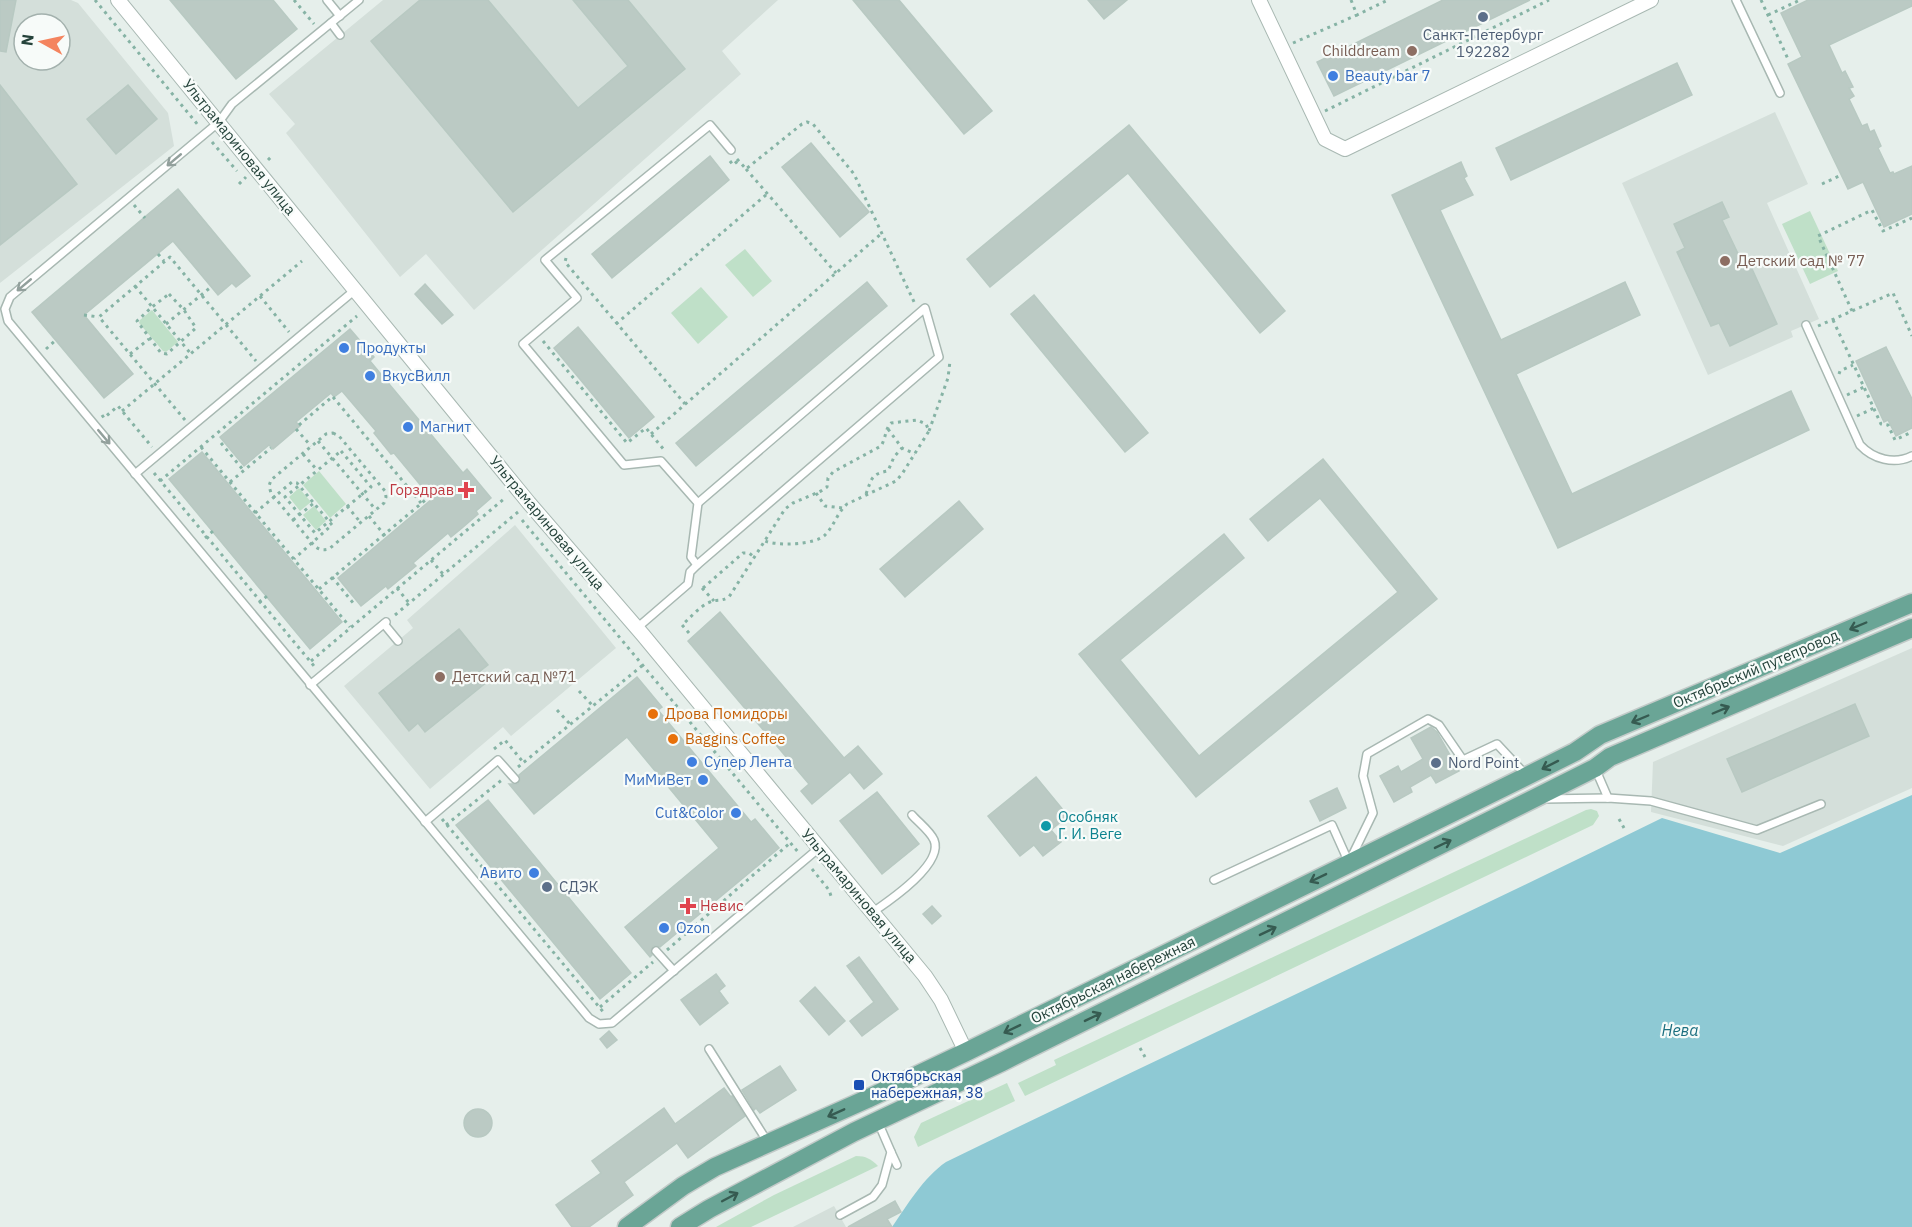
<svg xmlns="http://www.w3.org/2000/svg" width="1912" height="1227" viewBox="0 0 1912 1227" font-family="'IBM Plex Sans',sans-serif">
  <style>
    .built { fill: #d4dfda; fill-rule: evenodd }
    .green { fill: #bfe0c8 }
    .water { fill: #8ec9d4 }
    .building { fill: #bbcac4; stroke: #b8c9c2; stroke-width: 1.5 }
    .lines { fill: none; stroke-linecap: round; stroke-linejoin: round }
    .service-casing { stroke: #a8b8b2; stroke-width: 10 }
    .minor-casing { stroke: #a8b8b2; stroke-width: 16 }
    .primary-casing { stroke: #c2cac8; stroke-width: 21 }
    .path { stroke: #86b3a5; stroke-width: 3; stroke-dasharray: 3 4.5; stroke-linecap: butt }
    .service { stroke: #fff; stroke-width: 7 }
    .minor { stroke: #fff; stroke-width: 14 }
    .primary { stroke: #6aa596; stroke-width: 18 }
    .oneway { stroke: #92a09c }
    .oneway2 { stroke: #365b51 }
    .service-dot { fill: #5c6f8a; stroke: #f7fbf9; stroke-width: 2 }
    .education-dot { fill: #8d6e63; stroke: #f7fbf9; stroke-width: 2 }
    .shop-dot { fill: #3f7fe0; stroke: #f7fbf9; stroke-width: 2 }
    .health-dot { fill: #e0444e; stroke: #f7fbf9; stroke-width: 2 }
    .food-dot { fill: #e8710a; stroke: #f7fbf9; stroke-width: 2 }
    .culture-dot { fill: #0f9aa8; stroke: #f7fbf9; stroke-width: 2 }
    .transit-dot { fill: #1a4fb4; stroke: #f7fbf9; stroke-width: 2 }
    .labels { text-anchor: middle; stroke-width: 4.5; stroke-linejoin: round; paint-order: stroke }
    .service-label { font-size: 15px; fill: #4e5e75; stroke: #f7fbf9; text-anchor: start }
    .education-label { font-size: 15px; fill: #785e54; stroke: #f7fbf9; text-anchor: start }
    .shop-label { font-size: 15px; fill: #366cbe; stroke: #f7fbf9; text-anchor: start }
    .street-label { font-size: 15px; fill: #24423a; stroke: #f7fbf9 }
    .health-label { font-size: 15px; fill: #be3a42; stroke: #f7fbf9; text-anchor: end }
    .food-label { font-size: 15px; fill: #c56008; stroke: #f7fbf9; text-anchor: start }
    .culture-label { font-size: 15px; fill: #0d838f; stroke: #f7fbf9; text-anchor: start }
    .transit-label { font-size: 15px; fill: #164399; stroke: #f7fbf9; text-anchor: start }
    .water-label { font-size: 16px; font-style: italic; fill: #1c6f80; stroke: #f7fbf9 }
  </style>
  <rect width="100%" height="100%" fill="#e6efeb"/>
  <g class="built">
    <path d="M0,0H71L78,3L168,113L174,146L0,283ZM24,24H60V60H24Z"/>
    <path d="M383,0H778L722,51L741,74L474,310L426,254L400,277L286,133L295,124L269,94Z"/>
    <path d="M1775,112L1808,184L1767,203L1819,319L1791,331L1793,337L1708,375L1622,183Z"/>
    <path d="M515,525L616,648L511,736L503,727L430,789L344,686L413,628L407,620Z"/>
    <path d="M1912,648V788L1783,846L1651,812L1653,762Z"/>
    <path d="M834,1206L846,1227H793Z"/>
  </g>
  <g class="green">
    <path d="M1810,211L1838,271L1810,284L1782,224Z"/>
    <path d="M745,249L772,281L753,297L725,265Z"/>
    <path d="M701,287L728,317L698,344L671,313Z"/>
    <path d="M152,310L178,342L166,352L163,351L139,323L140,320Z"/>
    <path d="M319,471L346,504L330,518L303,485Z"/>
    <path d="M299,488L311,502L300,511L289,497Z"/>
    <path d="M314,506L326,521L316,530L303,515Z"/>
    <path d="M1591,809L1597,811L1599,816L1593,825L1025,1096L1018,1083L1056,1065L1054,1060L1586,810Z"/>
    <path d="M1007,1083L1015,1101L918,1147L914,1137L921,1123Z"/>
    <path d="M856,1156C866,1156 871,1159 878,1166L751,1227H716L774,1195Z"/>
  </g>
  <path class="water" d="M1912,795V1227H892C908,1204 923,1178 946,1162C1184,1046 1424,935 1662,818L1780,853Z"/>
  <g class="building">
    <path d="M0,0H16L6,52L0,51Z"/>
    <path d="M170,0H273L297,29L236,79Z"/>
    <path d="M420,0H488L578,108L628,66L573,0H628L685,69L513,212L371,41Z"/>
    <path d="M853,0H899L992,111L964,134Z"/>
    <path d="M1088,0H1127L1104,19Z"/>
    <path d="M1443,0H1530L1334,96L1317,62Z"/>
    <path d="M1808,0H1912V6L1829,45L1842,73L1845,71L1853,87L1849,88L1854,96L1849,99L1862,126L1867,124L1870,132L1874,130L1881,146L1878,148L1890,173L1893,172L1894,174L1912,166V214L1884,227L1863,182L1848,189L1788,64L1802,57L1781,13Z"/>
    <path d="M1677,63L1692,95L1511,180L1496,148Z"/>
    <path d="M0,85L77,184L0,245Z"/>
    <path d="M128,85L157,119L116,154L87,119Z"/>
    <path d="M1129,125L1285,311L1260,333L1128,173L990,287L967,259Z"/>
    <path d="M811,143L869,212L840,237L782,167Z"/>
    <path d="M710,156L729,180L612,278L592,254Z"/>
    <path d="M1461,162L1467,176L1464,178L1473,195L1440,210L1501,340L1625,282L1640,315L1516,374L1572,494L1791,391L1809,430L1558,548L1392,195Z"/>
    <path d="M178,189L250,276L236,287L232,283L218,295L173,241L84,315L133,374L104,398L32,312Z"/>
    <path d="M1722,202L1729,217L1722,220L1741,260L1747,258L1777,324L1730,346L1719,323L1711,326L1677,252L1685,248L1674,224Z"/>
    <path d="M867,282L887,306L696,466L676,443Z"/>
    <path d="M425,284L453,315L442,324L415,294Z"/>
    <path d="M1034,295L1148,433L1125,452L1011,314Z"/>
    <path d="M578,327L654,417L629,438L554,348Z"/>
    <path d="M350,329L374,357L370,361L463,473L467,469L491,498L476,511L478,514L462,528L451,537L448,533L413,563L416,566L388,589L386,586L361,606L338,578L432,499L394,453L391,454L374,433L376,431L342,391L334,397L331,393L296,422L300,426L273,449L269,445L244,466L220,437Z"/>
    <path d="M1886,347L1912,399V428L1896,436L1888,420L1884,422L1856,361Z"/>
    <path d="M202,452L342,622L310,649L169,479Z"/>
    <path d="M1323,459L1437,599L1196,797L1079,654L1224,534L1244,558L1120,660L1199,756L1398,592L1320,498L1268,541L1250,519Z"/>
    <path d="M959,501L983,529L905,597L880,569Z"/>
    <path d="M720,612L844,758L858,746L882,774L864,789L850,772L812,804L801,791L809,784L688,641Z"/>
    <path d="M459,629L488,665L479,672L487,682L425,732L418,723L409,731L379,693Z"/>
    <path d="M637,677L662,707L658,710L751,822L755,819L779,848L660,947L657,946H653L651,950L652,955L650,957L625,927L719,848L627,737L534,814L509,784H518L520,780L519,775Z"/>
    <path d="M1855,704L1869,736L1742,792L1727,759Z"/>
    <path d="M1431,727L1437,732L1459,771L1436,783L1431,775L1410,787L1412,792L1394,802L1380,776L1398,766L1401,772L1423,759L1411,738Z"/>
    <path d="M1036,777L1068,816L1051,830L1061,842L1043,856L1034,845L1020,856L988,816Z"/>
    <path d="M1337,788L1346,808L1320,821L1310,801Z"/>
    <path d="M877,792L919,844L882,874L840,821Z"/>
    <path d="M488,800L631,973L600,999L456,825Z"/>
    <path d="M932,906L941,916L932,924L923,914Z"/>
    <path d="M859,957L898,1009L862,1036L850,1021L874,1002L847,966Z"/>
    <path d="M716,974L725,986L719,991L728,1003L700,1025L681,1000Z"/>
    <path d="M815,987L845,1021L829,1035L800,1001Z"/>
    <path d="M609,1031L617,1040L607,1048L600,1039Z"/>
    <path d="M780,1066L796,1090L760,1113L756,1108L754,1110L742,1090Z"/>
    <path d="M724,1088L731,1097L732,1096L745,1116L688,1158L677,1143L624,1182L633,1195L589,1227H572L556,1205L601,1173L592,1161L664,1108L675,1124Z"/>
    <circle cx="478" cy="1123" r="14"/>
    <path d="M895,1201L901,1212L887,1219L892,1227H848Z"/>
  </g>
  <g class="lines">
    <defs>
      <g id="service">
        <path d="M327,0L340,16"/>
        <path d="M359,0L232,104L219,122L10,297L5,309L8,321L589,1018L599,1024L612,1023L819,848"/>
        <path d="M1736,0L1780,93"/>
        <path d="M331,23L340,35"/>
        <path d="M1806,325L1860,445C1873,459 1894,465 1912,456"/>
        <path d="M135,474L355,290"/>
        <path d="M697,565L691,557L698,503L661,461L624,465L523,344L577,298L545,260L710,125L731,150"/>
        <path d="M384,624L398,641"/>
        <path d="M637,628L688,584L690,572L697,565L939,357L925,308L698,503"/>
        <path d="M310,685L386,622"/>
        <path d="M1595,768L1608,798"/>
        <path d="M1544,799L1608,798L1651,801L1757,830L1821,804"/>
        <path d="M425,822L498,760L515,779"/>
        <path d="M1351,858L1373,813L1363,776L1367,754L1428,719L1439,725L1463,760L1497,744L1526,775"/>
        <path d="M1214,880L1332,825L1349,863"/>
        <path d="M873,912C889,901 944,864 934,840C930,831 918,822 912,815"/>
        <path d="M656,951L674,971"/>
        <path d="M709,1049L767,1141"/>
        <path d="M891,1152L897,1165"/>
        <path d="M840,1215L873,1197L882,1185L891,1152L878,1122"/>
      </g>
      <g id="minor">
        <path d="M118,0L529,503L643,635L925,976L941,1000L966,1052"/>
        <path d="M1259,0L1325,139L1345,149L1651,0"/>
      </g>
      <g id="primary">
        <path d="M627,1227L683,1186L715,1167L867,1099L966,1052L1527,776L1575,752L1600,735L1912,603"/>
        <path d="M680,1227L709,1209L854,1132L1002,1062L1533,799L1595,768L1610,757L1912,628"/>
      </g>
    </defs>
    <use href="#service" class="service-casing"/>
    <use href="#minor" class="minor-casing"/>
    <use href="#primary" class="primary-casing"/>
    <g class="path">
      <path d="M95,0L198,125"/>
      <path d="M294,0L314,24"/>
      <path d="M1351,0L1357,15L1388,0"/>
      <path d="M1761,0L1788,59"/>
      <path d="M1768,15L1800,0"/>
      <path d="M1293,43L1357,15"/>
      <path d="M1325,111L1549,0"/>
      <path d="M212,142L237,171"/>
      <path d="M737,159L746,169L802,124L807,122L813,124L854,174L915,304"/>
      <path d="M268,160L273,155"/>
      <path d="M730,161L733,165L739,160"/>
      <path d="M746,169L836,273"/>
      <path d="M239,184L246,177"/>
      <path d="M1822,184L1839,176"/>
      <path d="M134,205L145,218"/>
      <path d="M158,254L164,261"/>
      <path d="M566,258L565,262L685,404"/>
      <path d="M135,286L191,354"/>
      <path d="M169,294L184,310L196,328L167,354L161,353L137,321L152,307Z"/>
      <path d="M260,296L289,332"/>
      <path d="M1852,311L1818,236L1872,210L1883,231L1912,218"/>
      <path d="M84,315L99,317"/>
      <path d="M1833,320L1881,424L1888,425L1895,440L1912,432"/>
      <path d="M166,324L211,287"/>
      <path d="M616,324L767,194"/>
      <path d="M1818,326L1893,293L1912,336"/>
      <path d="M543,341L627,443L646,428L665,451"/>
      <path d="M46,349L56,340"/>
      <path d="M130,354L149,339"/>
      <path d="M1839,374L1840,371L1853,365"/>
      <path d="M1847,395L1864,387"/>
      <path d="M333,397L421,503"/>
      <path d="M122,411L302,261"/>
      <path d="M102,415L104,418L118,406L152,447"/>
      <path d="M1857,416L1874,408"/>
      <path d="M185,420L99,317L170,257L256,361"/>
      <path d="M299,425L332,397"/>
      <path d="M296,429L311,446"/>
      <path d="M888,429L902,448L915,454"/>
      <path d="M929,431L948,378L950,361"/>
      <path d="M333,433L339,436L385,491L386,497L384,503L329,549C321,551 317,549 312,543L271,493L269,486L271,480L326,434Z"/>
      <path d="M651,434L882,233"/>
      <path d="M318,441L376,510"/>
      <path d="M221,443L244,471"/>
      <path d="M201,447L350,627"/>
      <path d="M341,451L371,487L315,533L285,497Z"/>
      <path d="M303,454L317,470"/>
      <path d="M154,473L314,666"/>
      <path d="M160,481L357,316"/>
      <path d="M230,482L271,448"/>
      <path d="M816,493L825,506L843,508"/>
      <path d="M866,494C872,478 871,474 888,471L894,457L902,448"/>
      <path d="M347,506L361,523"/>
      <path d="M255,513L292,482L297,483L332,525L294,559"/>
      <path d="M369,516L386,537"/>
      <path d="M293,520L314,503"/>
      <path d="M522,520L798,852"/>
      <path d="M205,538L213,531"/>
      <path d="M431,560L443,574"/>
      <path d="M332,577L354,604"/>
      <path d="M397,588L409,603"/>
      <path d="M702,588L714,601"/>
      <path d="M703,588L743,553H749L754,557"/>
      <path d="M319,589L429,497L431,499"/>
      <path d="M259,603L267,596"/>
      <path d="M395,615L518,512"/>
      <path d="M689,633L682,625C690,618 700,606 710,602C718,599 720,602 729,597L785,509L793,503L821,491L827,487L828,478L833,472L881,446C886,438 885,429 891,423L917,420L926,424L929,431L902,474L896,481L847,504C837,513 834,526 825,535C816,545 776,546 765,541"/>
      <path d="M311,661L505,498"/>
      <path d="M579,691L593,706"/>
      <path d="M557,710L570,724"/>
      <path d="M494,749L505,740L523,762"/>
      <path d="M518,767L643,665"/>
      <path d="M442,819L605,1014"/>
      <path d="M1619,819L1624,828"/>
      <path d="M446,825L503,779"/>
      <path d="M812,869L829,890L831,896"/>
      <path d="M667,950L790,843"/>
      <path d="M600,1007L653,962"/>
      <path d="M1140,1048L1145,1057"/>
    </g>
    <use href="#service" class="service"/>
    <use href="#minor" class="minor"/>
    <use href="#primary" class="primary"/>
  </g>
  <defs><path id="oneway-shaft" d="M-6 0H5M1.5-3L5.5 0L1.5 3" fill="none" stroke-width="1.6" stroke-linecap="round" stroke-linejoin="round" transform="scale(1.5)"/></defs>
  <g class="oneway">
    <use href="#oneway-shaft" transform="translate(174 160) rotate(140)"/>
    <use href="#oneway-shaft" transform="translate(24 285) rotate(140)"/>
    <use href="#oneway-shaft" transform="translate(104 437) rotate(50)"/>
  </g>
  <g class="oneway2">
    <use href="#oneway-shaft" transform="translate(1858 626) rotate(157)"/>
    <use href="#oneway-shaft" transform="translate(1721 710) rotate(-23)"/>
    <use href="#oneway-shaft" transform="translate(1640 719) rotate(157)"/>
    <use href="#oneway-shaft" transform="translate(1550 765) rotate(153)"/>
    <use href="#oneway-shaft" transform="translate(1443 844) rotate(-26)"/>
    <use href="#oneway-shaft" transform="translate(1318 878) rotate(154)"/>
    <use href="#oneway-shaft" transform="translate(1268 931) rotate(-26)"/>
    <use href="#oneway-shaft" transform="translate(1093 1017) rotate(-26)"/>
    <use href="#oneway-shaft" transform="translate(1012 1029) rotate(154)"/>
    <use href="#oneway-shaft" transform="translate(836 1113) rotate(156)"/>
    <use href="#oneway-shaft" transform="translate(730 1197) rotate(-28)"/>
  </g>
  <g class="service-dot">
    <circle cx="1483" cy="17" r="6"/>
    <circle cx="1436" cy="763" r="6"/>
    <circle cx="547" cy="887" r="6"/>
  </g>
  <g class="education-dot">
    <circle cx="1412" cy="51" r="6"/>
    <circle cx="1725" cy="261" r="6"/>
    <circle cx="440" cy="677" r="6"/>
  </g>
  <g class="shop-dot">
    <circle cx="1333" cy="76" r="6"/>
    <circle cx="344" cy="348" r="6"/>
    <circle cx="370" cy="376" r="6"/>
    <circle cx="408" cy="427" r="6"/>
    <circle cx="692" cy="762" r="6"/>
    <circle cx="703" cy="780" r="6"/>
    <circle cx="736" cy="813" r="6"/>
    <circle cx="534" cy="873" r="6"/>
    <circle cx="664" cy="928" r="6"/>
  </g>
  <g class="health-dot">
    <path d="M463 481h6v6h6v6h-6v6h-6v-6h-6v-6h6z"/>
    <path d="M685 897h6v6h6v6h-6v6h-6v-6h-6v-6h6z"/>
  </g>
  <g class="food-dot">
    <circle cx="653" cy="714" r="6"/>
    <circle cx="673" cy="739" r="6"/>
  </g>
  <circle class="culture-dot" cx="1046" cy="826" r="6"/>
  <rect class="transit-dot" x="853" y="1079" width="12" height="12" rx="3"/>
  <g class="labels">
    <g class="service-label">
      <text x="1483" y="40" text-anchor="middle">Санкт-Петербург<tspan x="1483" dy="17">192282</tspan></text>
      <text x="1448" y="768">Nord Point</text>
      <text x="559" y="892">СДЭК</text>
    </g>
    <g class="education-label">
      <text x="1400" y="56" text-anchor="end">Childdream</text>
      <text x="1737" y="266">Детский сад № 77</text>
      <text x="452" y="682">Детский сад №71</text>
    </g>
    <g class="shop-label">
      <text x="1345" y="81">Beauty bar 7</text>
      <text x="356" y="353">Продукты</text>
      <text x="382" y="381">ВкусВилл</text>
      <text x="420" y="432">Магнит</text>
      <text x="704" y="767">Супер Лента</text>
      <text x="691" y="785" text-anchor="end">МиМиВет</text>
      <text x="724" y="818" text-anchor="end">Cut&amp;Color</text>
      <text x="522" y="878" text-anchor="end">Авито</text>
      <text x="676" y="933">Ozon</text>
    </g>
    <g class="street-label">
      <text transform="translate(239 147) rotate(51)" y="5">Ультрамариновая улица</text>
      <text transform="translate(547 523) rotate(50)" y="5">Ультрамариновая улица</text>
      <text transform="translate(1756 669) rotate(-23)" y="5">Октябрьский путепровод</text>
      <text transform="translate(859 896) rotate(50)" y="5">Ультрамариновая улица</text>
      <text transform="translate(1113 980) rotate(-26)" y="5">Октябрьская набережная</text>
    </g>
    <g class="health-label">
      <text x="454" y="495">Горздрав</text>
      <text x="700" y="911" text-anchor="start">Невис</text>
    </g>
    <g class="food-label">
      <text x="665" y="719">Дрова Помидоры</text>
      <text x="685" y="744">Baggins Coffee</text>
    </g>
    <g class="culture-label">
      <text x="1058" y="822">Особняк<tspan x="1058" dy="17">Г. И. Веге</tspan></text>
    </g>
    <g class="transit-label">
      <text x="871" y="1081">Октябрьская<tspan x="871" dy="17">набережная, 38</tspan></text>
    </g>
    <g class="water-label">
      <text x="1680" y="1036">Нева</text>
    </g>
  </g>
  <g transform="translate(42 42) rotate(278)"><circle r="28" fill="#f7fbf9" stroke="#a3b1ad" stroke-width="1.5"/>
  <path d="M0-4.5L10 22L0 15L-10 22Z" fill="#f4845f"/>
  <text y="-9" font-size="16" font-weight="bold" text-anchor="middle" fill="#24423a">N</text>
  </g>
</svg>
